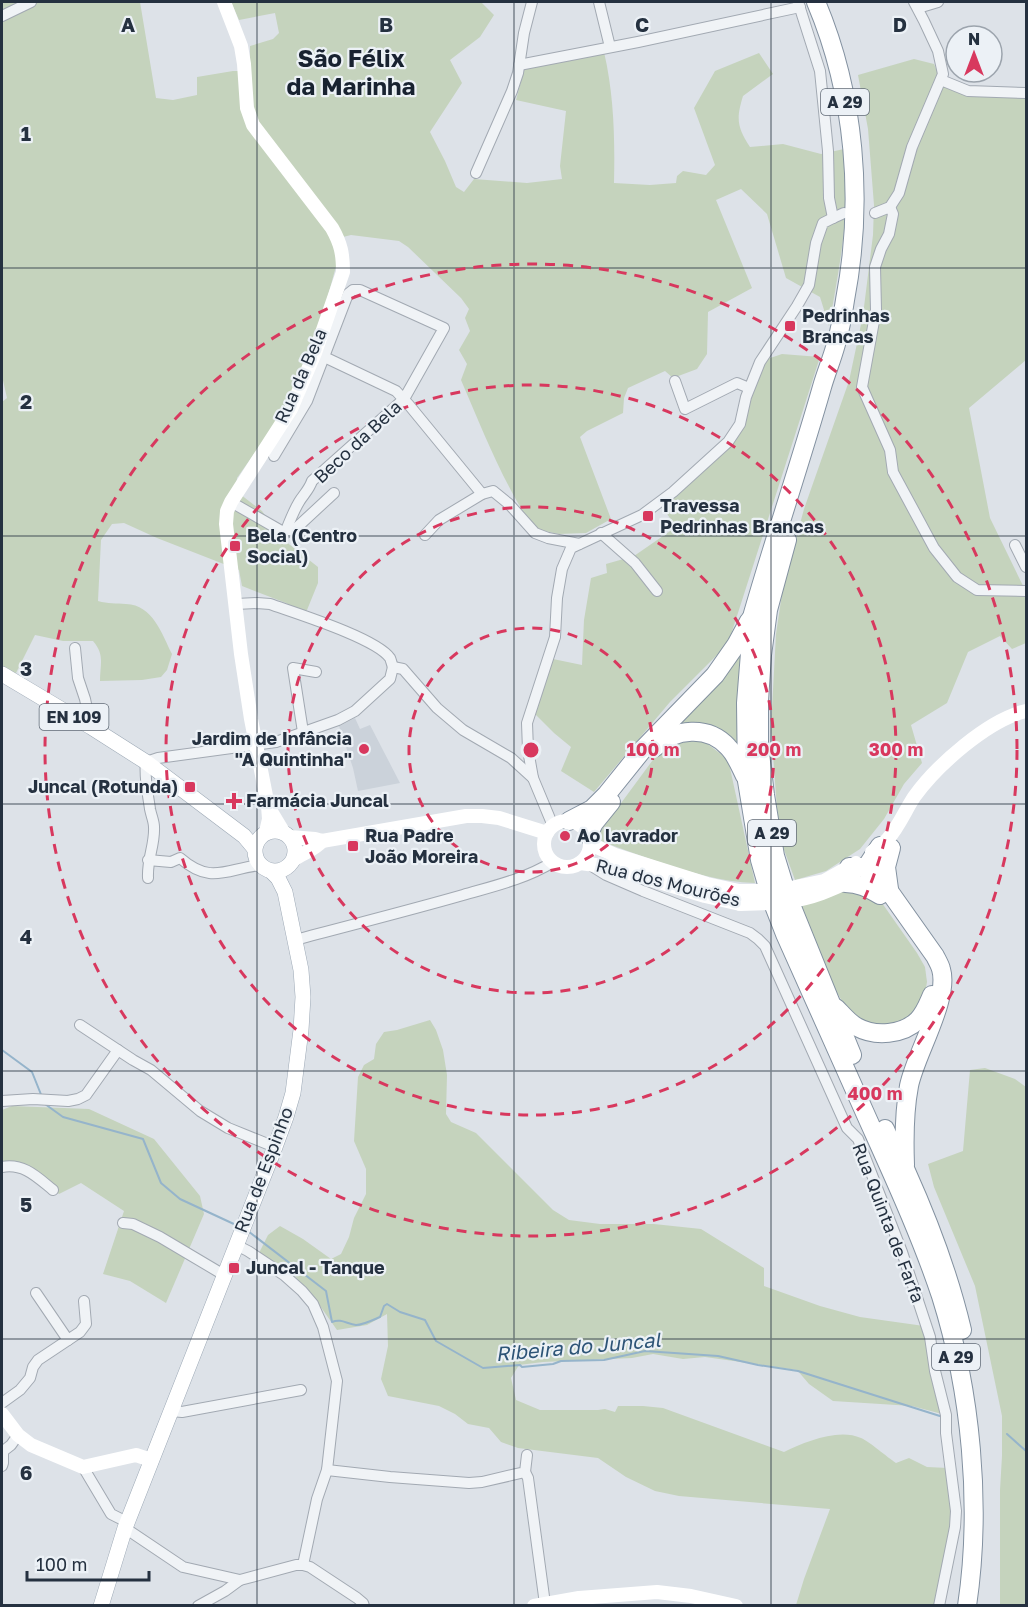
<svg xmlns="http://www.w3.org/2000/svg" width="1028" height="1607" viewBox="0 0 1028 1607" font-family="'Golos Text',sans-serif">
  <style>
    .built { fill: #cbd2da }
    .green { fill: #c5d3bd }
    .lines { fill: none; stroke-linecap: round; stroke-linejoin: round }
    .stream { stroke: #95b4cb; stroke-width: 2 }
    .street-casing { stroke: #a2a9b2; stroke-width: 12 }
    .primary-casing { stroke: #9ca8b5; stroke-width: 16 }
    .highway-casing { stroke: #8391a0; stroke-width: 20 }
    .street { stroke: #f0f3f6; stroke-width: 10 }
    .secondary { stroke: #fff; stroke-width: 14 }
    .primary { stroke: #fff; stroke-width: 15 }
    .highway { stroke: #fff; stroke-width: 18 }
    .secondary-bridge { stroke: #fff; stroke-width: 14 }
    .grid { fill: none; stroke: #253140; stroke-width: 1.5; stroke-opacity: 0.55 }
    .ring { fill: none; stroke: #d8385e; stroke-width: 3; stroke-dasharray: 10 8 }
    .poi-dot { fill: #d8385e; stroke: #ecf1f6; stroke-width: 2 }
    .labels { text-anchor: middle; stroke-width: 4.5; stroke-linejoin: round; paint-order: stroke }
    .shield { fill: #ecf1f6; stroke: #616b77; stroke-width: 1.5 }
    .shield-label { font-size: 16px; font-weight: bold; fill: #253140 }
    .poi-label { font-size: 18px; font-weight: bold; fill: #253140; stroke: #ecf1f6; text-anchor: start }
    .street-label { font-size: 18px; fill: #253140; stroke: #ecf1f6 }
    .water-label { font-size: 20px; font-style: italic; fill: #2d5476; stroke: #ecf1f6 }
    .district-label { font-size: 24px; font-weight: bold; fill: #182230; stroke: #ecf1f6 }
    .grid-label { font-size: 20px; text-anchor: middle; font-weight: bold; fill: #253140; stroke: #ecf1f6; stroke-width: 4.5; stroke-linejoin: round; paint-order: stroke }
    .centre { fill: #d8385e; stroke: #ecf1f6; stroke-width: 3 }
    .ring-label { font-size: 18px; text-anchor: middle; font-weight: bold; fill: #d8385e; stroke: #ecf1f6; stroke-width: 4.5; stroke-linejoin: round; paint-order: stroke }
  </style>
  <rect width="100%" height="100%" fill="#dde2e8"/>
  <path class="built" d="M355,718L360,729L370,725L400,783L358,791L353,768L339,726Z"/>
  <g class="green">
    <path d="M2,2H140L156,98L173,100L197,95V77L233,71H250V46L273,39L279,33L275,13L239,20L231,2H481L494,15L480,37L450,60L462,83L430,132L445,161L456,187L464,192L474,179L527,183L562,179L560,166L566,111L516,100L525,67L604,52C614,95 615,138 614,183L650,185L676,183L677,176L683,171L706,175L715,165L694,108L715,71L759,53L773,74L743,96C736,119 737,127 750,147L783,144L821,154L844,149C852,208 839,268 829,326L820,297L786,278L767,214L741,189L716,200L752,288L708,312L707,354L697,369L673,378L665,371L628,388L624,398L623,413L587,431L580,437L611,519L586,533L559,534L534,529C503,483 483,431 461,380L467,364L459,350L470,331L465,318L469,309L461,298L408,247L399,241L351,235L331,240L338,259L314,347L284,411L237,478L236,491L262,511L280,537L318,567V583L307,610L303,613L286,603L242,586L239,570L157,538L124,523L112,524L101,540L98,601C108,604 116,603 126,604C153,605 162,634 172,654L167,670L161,677L142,680L100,681C100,664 105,655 93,641H63L35,635L15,675L2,667V402L7,398L2,376Z"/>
    <path d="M914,59L934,64L939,76L957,91L1026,97V360L969,408L990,518L1026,592V643L1012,649L1000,636L968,652L947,703L911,725L922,763L904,784L884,819L860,849L826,871L795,880L779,836L771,727L776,634L783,587L804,509L849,381L863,315L873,235L874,205L868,129L858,75Z"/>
    <path d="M782,354L820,357L728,644L670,702L594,792L561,771L571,747L554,733L535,714L553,659L582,665L584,620L591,578L607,573L606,564L634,556L676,527L663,508L730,447L761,361Z"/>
    <path d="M742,651L738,752L672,728Z"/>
    <path d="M689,741L705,742L726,758L730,768L755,883C721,882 689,872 656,861C637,854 618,848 599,840V833L658,753L675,744Z"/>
    <path d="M845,890L861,891L882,903L917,953L925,967L927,982L924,999L917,1011L898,1026L871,1027L847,1010L830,980L799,905Z"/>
    <path d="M430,1020L436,1030L443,1050L447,1075L446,1114L451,1122L476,1133L553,1210L569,1220L600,1224H654L701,1229L764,1268V1286L820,1306L860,1317L924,1326L942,1414L912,1406L833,1401L809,1384L797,1370L705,1357L683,1359L653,1354L632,1358L543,1362L519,1365L511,1378L516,1400L540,1410H598L605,1409L615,1412L618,1406H643L663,1408L784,1452C805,1442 838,1428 861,1438C870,1442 887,1457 896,1463L909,1458L927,1467L948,1468L953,1517L938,1605H796L804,1579L830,1509L679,1496L655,1491L626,1477L598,1458L518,1448L501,1442L489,1428L468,1424L455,1414L439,1406L388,1396L381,1379L388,1346L387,1314L367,1325L337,1330L313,1296L289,1270L259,1253L268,1235L280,1226L303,1239L331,1259L341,1254L349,1237L354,1218L366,1194V1169L354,1141L358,1077L364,1065L374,1059L376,1044L384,1032L397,1030Z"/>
    <path d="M985,1068L1015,1079L1026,1087V1605H1000V1490L1002,1456V1416L975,1286L934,1187L928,1164L963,1151L970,1070Z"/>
    <path d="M12,1106L89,1109L154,1139L200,1196L204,1214L166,1303L130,1281L103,1274L124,1211L81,1183L59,1194L32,1171L2,1169V1110Z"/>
  </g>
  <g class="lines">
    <g class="stream">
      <path d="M2,1050L32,1072L42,1097"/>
      <path d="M45,1104L63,1117L143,1139L161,1183L180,1199L236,1225"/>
      <path d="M248,1231L326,1291L332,1322C341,1318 347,1324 356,1325C363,1325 373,1320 380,1317L384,1306L387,1304L400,1312L425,1320L436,1341L483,1368L520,1365L522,1367L553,1364L561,1361L604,1360L645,1351L718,1356L758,1365L798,1371L943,1417"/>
      <path d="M1007,1434L1026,1451"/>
    </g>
    <defs>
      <g id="street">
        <path d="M599,2L610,47"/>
        <path d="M798,2L820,71L828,151L829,198L833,218"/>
        <path d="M918,8L938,2"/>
        <path d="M2,16L31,2"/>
        <path d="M519,65L638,42L800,7"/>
        <path d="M941,80L968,91L1026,93"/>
        <path d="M476,173L512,91L518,73L524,33L532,2"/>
        <path d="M890,207L893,214L889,234L881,249L875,267L876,310L862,387L890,450L893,472L934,548L957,577L977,590L1026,591"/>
        <path d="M875,213L890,207L899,193L912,147L943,74L938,51L924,21L914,2"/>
        <path d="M318,354L396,391L409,405L482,494"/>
        <path d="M675,381L685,409L737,383L749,388"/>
        <path d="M274,456L307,401L348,294L353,290H360L444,328L404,399L312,481C309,490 303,495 299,502C293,512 289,523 285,533"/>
        <path d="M231,502L285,533"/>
        <path d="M285,533L293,531L334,493"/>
        <path d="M601,533L635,563L657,591"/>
        <path d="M425,535L439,520L482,494L493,491L509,504L535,533L548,538L579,544"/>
        <path d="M1015,545L1026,567"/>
        <path d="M236,604L257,603L270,604C295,613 376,638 390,658C391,660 392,665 393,667"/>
        <path d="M75,648L78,678L85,699L91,727"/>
        <path d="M393,667L403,669L437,708L463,730L511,758L533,778"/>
        <path d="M303,732L293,668L316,672"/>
        <path d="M553,826L533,778L528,750L527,723L555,637L557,598L562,569L571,548L642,515L673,492L728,442L740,424L746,397L760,362L797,306L809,285L816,243L823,223L833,218L844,213"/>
        <path d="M148,860L171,862L180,858C211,885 226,869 260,865"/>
        <path d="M590,865L606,875L643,891L750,933L758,939L765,946L847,1128L858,1139L902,1252L930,1337L935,1371L946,1415V1433L956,1511L955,1527L939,1606"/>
        <path d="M148,878C147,858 155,845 154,827C154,821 151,815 150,809C148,794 144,777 146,762L158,758L276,742L338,720L355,711L390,679L393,667"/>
        <path d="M295,940C351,925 407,911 463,895C494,886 525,879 553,862"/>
        <path d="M80,1025L133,1060L151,1070L200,1111L228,1128L275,1147"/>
        <path d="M2,1101L33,1099L68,1101L78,1099L86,1095L118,1050"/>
        <path d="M2,1167C24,1163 37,1177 53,1190"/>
        <path d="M123,1223L133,1224L160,1237L224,1275"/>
        <path d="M236,1245L248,1251L284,1275L302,1291L313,1304L323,1327L337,1381L327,1470L317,1499L303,1565"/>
        <path d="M36,1293L68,1340"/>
        <path d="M2,1403L20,1390L30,1378L33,1367L38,1360L80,1332L86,1324L84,1301"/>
        <path d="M171,1411L182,1412L301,1390"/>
        <path d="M2,1452L11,1445L18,1435"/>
        <path d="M2,1466L3,1463V1452"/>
        <path d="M83,1467L111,1514L127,1522"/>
        <path d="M327,1470L390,1477L469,1483L482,1482L525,1472L527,1455"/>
        <path d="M525,1472L528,1478L545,1604"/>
        <path d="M125,1528L183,1567L240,1580L296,1565H303L310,1567L357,1598L363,1603L364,1606"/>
        <path d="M198,1606L225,1591L240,1580"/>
      </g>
      <g id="primary">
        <path d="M2,674L91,727L146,762L244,836L254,848"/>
        <circle cx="275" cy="851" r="20"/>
        <path d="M101,1606L125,1528L275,1147L286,1117L293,1093L301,1030L303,997L301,970L285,892L278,878L271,871"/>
      </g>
      <g id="highway">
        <path d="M816,2C855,94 864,201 845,300C843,314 840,330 836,344C832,359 826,373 822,387C800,464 774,540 752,617L750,653L746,703L747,781L760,860L771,898L785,934C810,990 835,1047 861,1104C889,1167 919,1230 941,1296C971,1391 982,1506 967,1606"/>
        <path d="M787,540L768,610L762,655L759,701V745L765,795L775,856L787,895L852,1055"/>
        <path d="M654,748C675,728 708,725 728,747C736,755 740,766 745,776"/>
        <path d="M569,821L592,809L607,794L644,748L715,675L736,645L749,621"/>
        <path d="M588,835L594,823L611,802"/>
        <path d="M849,867H863L877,874L935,956C937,960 940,965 941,969C950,999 915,1055 909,1086C904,1112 904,1138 905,1165"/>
        <path d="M870,879L869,863L880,846"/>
        <path d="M845,883C859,883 868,888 880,895"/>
        <path d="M889,889L886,867L891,848"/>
        <path d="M836,1008C842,1014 849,1023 857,1027C875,1037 903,1035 918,1020C925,1013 928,1004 932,995"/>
        <path d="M885,1129C891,1144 900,1157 906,1171C929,1222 949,1275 962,1330"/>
      </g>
    </defs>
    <use href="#street" class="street-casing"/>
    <use href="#primary" class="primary-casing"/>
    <use href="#highway" class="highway-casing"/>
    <use href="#street" class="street"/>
    <g class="secondary">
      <path d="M224,2L241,46L244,64L247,108L253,125L332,228C341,244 343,254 343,272L315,353L291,409L231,502L227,511L226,524L241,654L251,719L268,806L269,819L266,832"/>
      <path d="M269,808L284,833"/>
      <circle cx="567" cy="844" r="23"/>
      <path d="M290,837L315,839L322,841L466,816H482L499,818L547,833"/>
      <path d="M590,844L615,855L707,884L739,891"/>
      <path d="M872,852C877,848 882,845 887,840C898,828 905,811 914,797C937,765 988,720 1026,711"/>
      <path d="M293,860C303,853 314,850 322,841"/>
      <path d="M580,863L610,867L705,896L740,904"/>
      <path d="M786,889L824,881L856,863"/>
      <path d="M790,901C813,898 831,890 852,880"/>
      <path d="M2,1414L18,1435L31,1445L83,1467L136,1455L151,1460"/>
      <path d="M534,1606L579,1598L657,1592L691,1596L736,1606"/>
    </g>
    <use href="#primary" class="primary"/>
    <use href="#highway" class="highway"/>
    <g class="secondary-bridge">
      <path d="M739,891H771L786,889"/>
      <path d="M740,904L773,903L790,901"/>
    </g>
  </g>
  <path class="grid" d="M257,2V1606M514,2V1606M771,2V1606M2,268H1026M2,536H1026M2,804H1026M2,1071H1026M2,1339H1026"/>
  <g class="ring">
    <circle cx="531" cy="750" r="122"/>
    <circle cx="531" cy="750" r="243"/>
    <circle cx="531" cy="750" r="365"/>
    <circle cx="531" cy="750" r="486"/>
  </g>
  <g class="poi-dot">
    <rect x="784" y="320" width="12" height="12" rx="3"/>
    <rect x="642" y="510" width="12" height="12" rx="3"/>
    <rect x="229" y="540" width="12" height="12" rx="3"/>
    <circle cx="364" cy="749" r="6"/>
    <rect x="184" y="781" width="12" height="12" rx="3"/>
    <path d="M231 792h6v6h6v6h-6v6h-6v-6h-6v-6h6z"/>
    <circle cx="565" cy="836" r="6"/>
    <rect x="347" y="840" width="12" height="12" rx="3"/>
    <rect x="228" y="1262" width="12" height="12" rx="3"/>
  </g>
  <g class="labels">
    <g class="shield">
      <rect x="821" y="89" width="48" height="26" rx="4.5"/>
      <rect x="39.5" y="704" width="69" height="26" rx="4.5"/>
      <rect x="748" y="820" width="48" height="26" rx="4.5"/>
      <rect x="932" y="1344" width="48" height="26" rx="4.5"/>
    </g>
    <g class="shield-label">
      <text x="845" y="108">A 29</text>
      <text x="74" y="723">EN 109</text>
      <text x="772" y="839">A 29</text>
      <text x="956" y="1363">A 29</text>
    </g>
    <g class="poi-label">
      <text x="802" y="322">Pedrinhas<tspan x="802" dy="21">Brancas</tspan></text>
      <text x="660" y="512">Travessa<tspan x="660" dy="21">Pedrinhas Brancas</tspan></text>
      <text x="247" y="542">Bela (Centro<tspan x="247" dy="21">Social)</tspan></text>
      <text x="352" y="745" text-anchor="end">Jardim de Infância<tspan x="352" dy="21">"A Quintinha"</tspan></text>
      <text x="178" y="793" text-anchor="end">Juncal (Rotunda)</text>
      <text x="246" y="807">Farmácia Juncal</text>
      <text x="365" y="842">Rua Padre<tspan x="365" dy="21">João Moreira</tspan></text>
      <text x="577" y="842">Ao lavrador</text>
      <text x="246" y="1274">Juncal - Tanque</text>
    </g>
    <g class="street-label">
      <text transform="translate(301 376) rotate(-66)" y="6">Rua da Bela</text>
      <text transform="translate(358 442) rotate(-43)" y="6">Beco da Bela</text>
      <text transform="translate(668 883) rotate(14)" y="6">Rua dos Mourões</text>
      <text transform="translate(264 1170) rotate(-69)" y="6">Rua de Espinho</text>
      <text transform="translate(888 1223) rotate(69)" y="6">Rua Quinta de Farfa</text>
    </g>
    <g class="water-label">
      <text transform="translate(578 1347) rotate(-5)" y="7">Ribeira do Juncal</text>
    </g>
    <g class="district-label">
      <text x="351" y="67">São Félix<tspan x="351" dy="28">da Marinha</tspan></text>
    </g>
  </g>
  <g class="grid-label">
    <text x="128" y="32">A</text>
    <text x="386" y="32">B</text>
    <text x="642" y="32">C</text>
    <text x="900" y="32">D</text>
    <text x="26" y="141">1</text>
    <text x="26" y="409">2</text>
    <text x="26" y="676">3</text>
    <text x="26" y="944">4</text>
    <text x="26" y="1212">5</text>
    <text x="26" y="1480">6</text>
  </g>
  <circle cx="531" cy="750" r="9" class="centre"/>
  <g class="ring-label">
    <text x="653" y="756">100 m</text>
    <text x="774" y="756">200 m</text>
    <text x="896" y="756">300 m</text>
    <text x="875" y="1100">400 m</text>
  </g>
  <rect width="1028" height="1607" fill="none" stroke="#253140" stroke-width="6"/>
  <g transform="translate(974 54)"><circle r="28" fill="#ecf1f6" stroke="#9ca4ad" stroke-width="1.5"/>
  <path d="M0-4.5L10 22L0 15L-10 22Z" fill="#d8385e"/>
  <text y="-9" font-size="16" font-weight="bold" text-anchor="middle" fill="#253140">N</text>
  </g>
  <path d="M27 1571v9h122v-9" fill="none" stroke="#253140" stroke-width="3"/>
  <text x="36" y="1571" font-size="18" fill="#253140" stroke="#ecf1f6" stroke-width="4.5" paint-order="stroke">100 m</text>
</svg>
